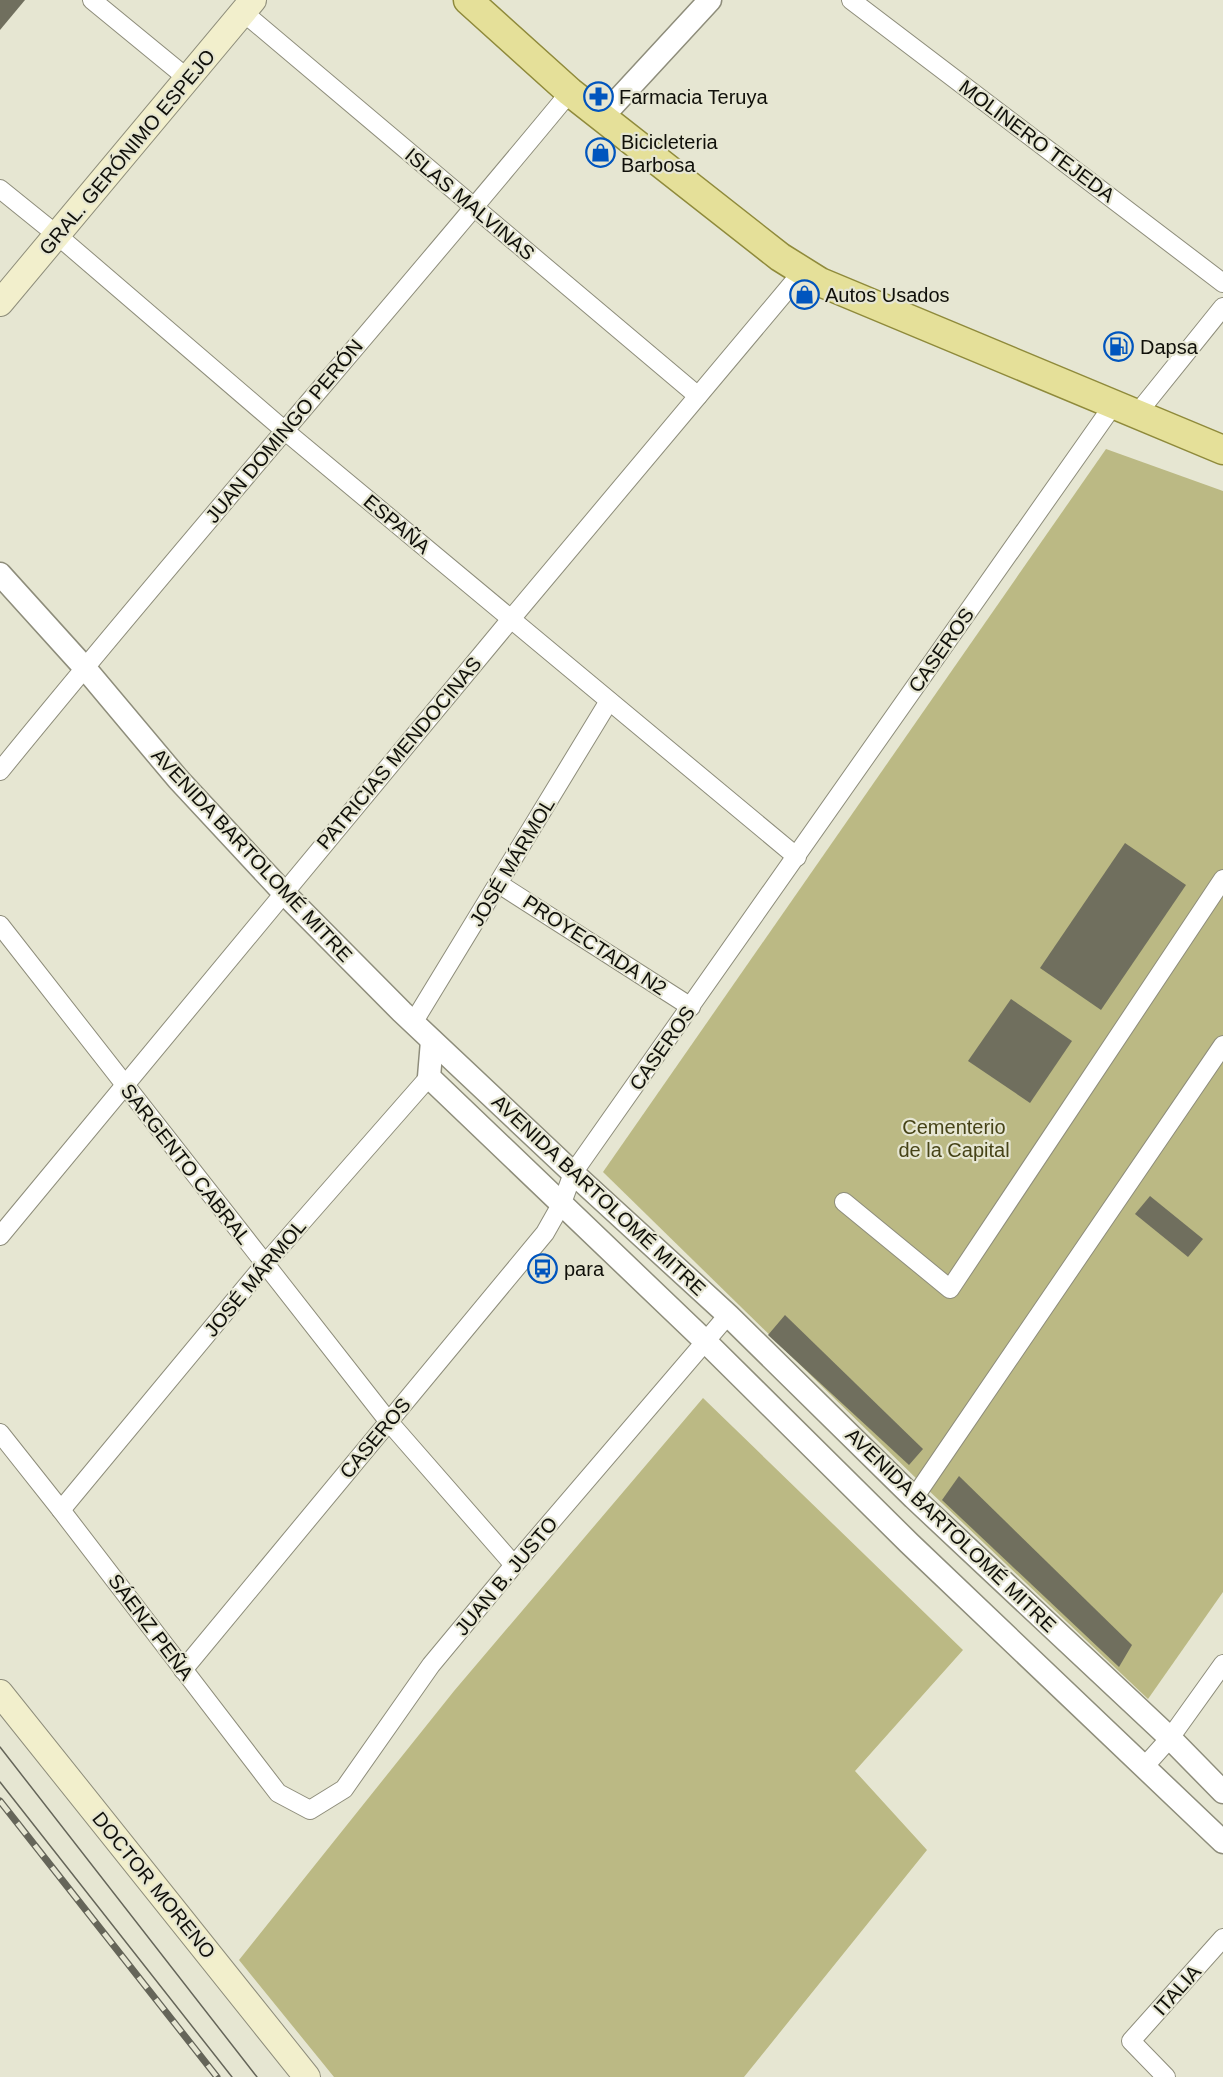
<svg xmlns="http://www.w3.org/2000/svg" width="1223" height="2077" viewBox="0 0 1223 2077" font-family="Arial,sans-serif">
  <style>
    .green { fill: #bbb984 }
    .building { fill: #706f5e }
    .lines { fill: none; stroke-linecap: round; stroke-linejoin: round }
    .minor-casing { stroke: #8e8d7b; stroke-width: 20 }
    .tertiary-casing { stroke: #8e8d7b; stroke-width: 25 }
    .secondary-casing { stroke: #8e8d7b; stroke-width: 28 }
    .primary-casing { stroke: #8f8a3b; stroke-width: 31 }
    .minor { stroke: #fff; stroke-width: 18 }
    .tertiary { stroke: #fff; stroke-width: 22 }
    .secondary { stroke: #f2efcc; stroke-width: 26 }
    .primary { stroke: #e5e099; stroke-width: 28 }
    .tram { stroke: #656559; stroke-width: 1.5 }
    .rail-casing { stroke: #656559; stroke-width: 7 }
    .rail { stroke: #e6e6d2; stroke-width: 4.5; stroke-dasharray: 14; stroke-linecap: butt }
    .labels { text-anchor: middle; stroke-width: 4.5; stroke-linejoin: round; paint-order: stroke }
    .poi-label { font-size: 20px; fill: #10100a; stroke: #e6e6d2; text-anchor: start }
    .street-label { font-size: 20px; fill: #10100a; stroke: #e6e6d2 }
    .park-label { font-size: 20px; fill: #464317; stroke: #e6e6d2 }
  </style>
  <rect width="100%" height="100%" fill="#e6e6d2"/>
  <g class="green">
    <path d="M1106,449L1223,491V1592L1148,1699L924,1486L603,1172Z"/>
    <path d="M703,1398L963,1650L855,1771L927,1850L744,2077H334L239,1960L454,1691Z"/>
  </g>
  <g class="building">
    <path d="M0,0H25L0,30Z"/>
    <path d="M1125,843L1186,885L1101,1010L1040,968Z"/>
    <path d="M1011,999L1072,1041L1030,1103L968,1061Z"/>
    <path d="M1150,1196L1203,1239L1188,1257L1135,1214Z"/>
    <path d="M785,1315L923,1449L909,1465L768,1335Z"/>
    <path d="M959,1476L1132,1645L1119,1667L942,1500Z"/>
  </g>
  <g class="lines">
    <defs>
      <g id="minor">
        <path d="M92,0L187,78"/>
        <path d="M851,0L1223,283"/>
        <path d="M243,12L698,396"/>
        <path d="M0,189L57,235L284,430L797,857"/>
        <path d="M1136,415L1223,307"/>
        <path d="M0,771C186,542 382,320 570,92"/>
        <path d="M499,884L691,1007"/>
        <path d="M0,925L389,1422L514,1565"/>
        <path d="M413,1023L609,701"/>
        <path d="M844,1202L950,1289L1223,879"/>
        <path d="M0,1236L511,619L802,272"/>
        <path d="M0,1433L61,1510L278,1793L310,1810L344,1789L431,1665L514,1565L728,1315"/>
        <path d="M914,1498L1223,1045"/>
        <path d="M61,1510L265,1264L429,1077"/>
        <path d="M183,1670L545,1233L562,1203L573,1173L1114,404"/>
        <path d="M1144,1767L1170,1738L1223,1664"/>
        <path d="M1166,2077L1131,2041L1223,1938"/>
      </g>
      <g id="tertiary">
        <path d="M603,116L710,0"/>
        <path d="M0,574L84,667L178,779L284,893L402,1012L573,1173L728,1315L914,1498L1170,1738L1223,1792"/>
        <path d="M432,1041L429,1077L706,1342L909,1543L1223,1842"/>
      </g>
      <g id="secondary">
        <path d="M0,303L253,0"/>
        <path d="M0,1693L307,2077"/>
      </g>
      <path id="primary" d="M468,0L570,92L780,257L820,282L1223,450"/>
    </defs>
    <use href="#minor" class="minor-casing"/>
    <use href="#tertiary" class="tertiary-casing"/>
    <use href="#secondary" class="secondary-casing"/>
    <use href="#primary" class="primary-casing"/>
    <use href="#minor" class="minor"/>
    <use href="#tertiary" class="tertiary"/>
    <use href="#secondary" class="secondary"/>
    <use href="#primary" class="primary"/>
    <g class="tram">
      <path d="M0,1747L257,2077"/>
      <path d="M0,1782L232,2077"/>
    </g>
    <defs>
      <path id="rail" d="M0,1801L217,2077"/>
    </defs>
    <use href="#rail" class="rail-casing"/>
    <use href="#rail" class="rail"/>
  </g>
  <defs>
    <symbol id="pharmacy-ring" viewBox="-11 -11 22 22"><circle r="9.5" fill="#e6e6d2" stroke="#0055be" stroke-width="1.5"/><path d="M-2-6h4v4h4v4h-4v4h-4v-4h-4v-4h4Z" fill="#0055be"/></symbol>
    <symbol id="shop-ring" viewBox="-11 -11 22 22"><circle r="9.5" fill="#e6e6d2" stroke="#0055be" stroke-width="1.5"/><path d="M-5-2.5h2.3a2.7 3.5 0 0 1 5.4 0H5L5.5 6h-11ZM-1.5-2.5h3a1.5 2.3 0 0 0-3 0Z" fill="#0055be"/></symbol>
    <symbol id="fuel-ring" viewBox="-11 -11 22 22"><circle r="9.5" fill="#e6e6d2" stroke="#0055be" stroke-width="1.5"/><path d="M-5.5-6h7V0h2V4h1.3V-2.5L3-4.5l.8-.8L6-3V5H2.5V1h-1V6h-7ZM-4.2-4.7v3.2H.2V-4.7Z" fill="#0055be"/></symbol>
    <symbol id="bus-ring" viewBox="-11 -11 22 22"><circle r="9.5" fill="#e6e6d2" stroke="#0055be" stroke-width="1.5"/><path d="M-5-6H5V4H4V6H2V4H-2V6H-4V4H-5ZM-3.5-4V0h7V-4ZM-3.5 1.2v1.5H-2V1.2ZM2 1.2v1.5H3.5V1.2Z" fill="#0055be"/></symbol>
  </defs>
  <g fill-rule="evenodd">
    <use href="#pharmacy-ring" x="582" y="80" width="33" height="33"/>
    <use href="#shop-ring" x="584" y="136" width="33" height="33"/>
    <use href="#shop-ring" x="788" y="278" width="33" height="33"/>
    <use href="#fuel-ring" x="1102" y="330" width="33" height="33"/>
    <use href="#bus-ring" x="526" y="1252" width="33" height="33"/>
  </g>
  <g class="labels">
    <g class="poi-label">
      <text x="619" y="104">Farmacia Teruya</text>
      <text x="621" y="149">Bicicleteria<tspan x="621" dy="23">Barbosa</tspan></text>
      <text x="825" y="302">Autos Usados</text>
      <text x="1140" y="354">Dapsa</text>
      <text x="564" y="1276">para</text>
    </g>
    <g class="street-label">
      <text transform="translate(1037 141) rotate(37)" y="7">MOLINERO TEJEDA</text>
      <text transform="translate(127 152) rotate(-50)" y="7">GRAL. GERÓNIMO ESPEJO</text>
      <text transform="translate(470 204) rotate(40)" y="7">ISLAS MALVINAS</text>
      <text transform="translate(284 431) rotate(-50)" y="7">JUAN DOMINGO PERÓN</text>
      <text transform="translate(397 524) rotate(40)" y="7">ESPAÑA</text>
      <text transform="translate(941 650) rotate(-55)" y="7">CASEROS</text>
      <text transform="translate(399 753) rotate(-50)" y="7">PATRICIAS MENDOCINAS</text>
      <text transform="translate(252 855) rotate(47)" y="7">AVENIDA BARTOLOMÉ MITRE</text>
      <text transform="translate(512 862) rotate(-59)" y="7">JOSÉ MÁRMOL</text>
      <text transform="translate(595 945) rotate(33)" y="7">PROYECTADA N2</text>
      <text transform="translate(662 1048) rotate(-55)" y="7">CASEROS</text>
      <text transform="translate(186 1164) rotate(52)" y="7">SARGENTO CABRAL</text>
      <text transform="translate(599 1195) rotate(43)" y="7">AVENIDA BARTOLOMÉ MITRE</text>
      <text transform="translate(255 1278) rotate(-50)" y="7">JOSÉ MÁRMOL</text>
      <text transform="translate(375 1438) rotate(-50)" y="7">CASEROS</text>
      <text transform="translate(951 1530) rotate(44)" y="7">AVENIDA BARTOLOMÉ MITRE</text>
      <text transform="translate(506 1576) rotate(-50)" y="7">JUAN B. JUSTO</text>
      <text transform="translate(151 1627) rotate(53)" y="7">SÁENZ PEÑA</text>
      <text transform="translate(154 1885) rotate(51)" y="7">DOCTOR MORENO</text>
      <text transform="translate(1177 1990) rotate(-48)" y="7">ITALIA</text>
    </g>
    <g class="park-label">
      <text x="954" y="1134">Cementerio<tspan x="954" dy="23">de la Capital</tspan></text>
    </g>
  </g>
</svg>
